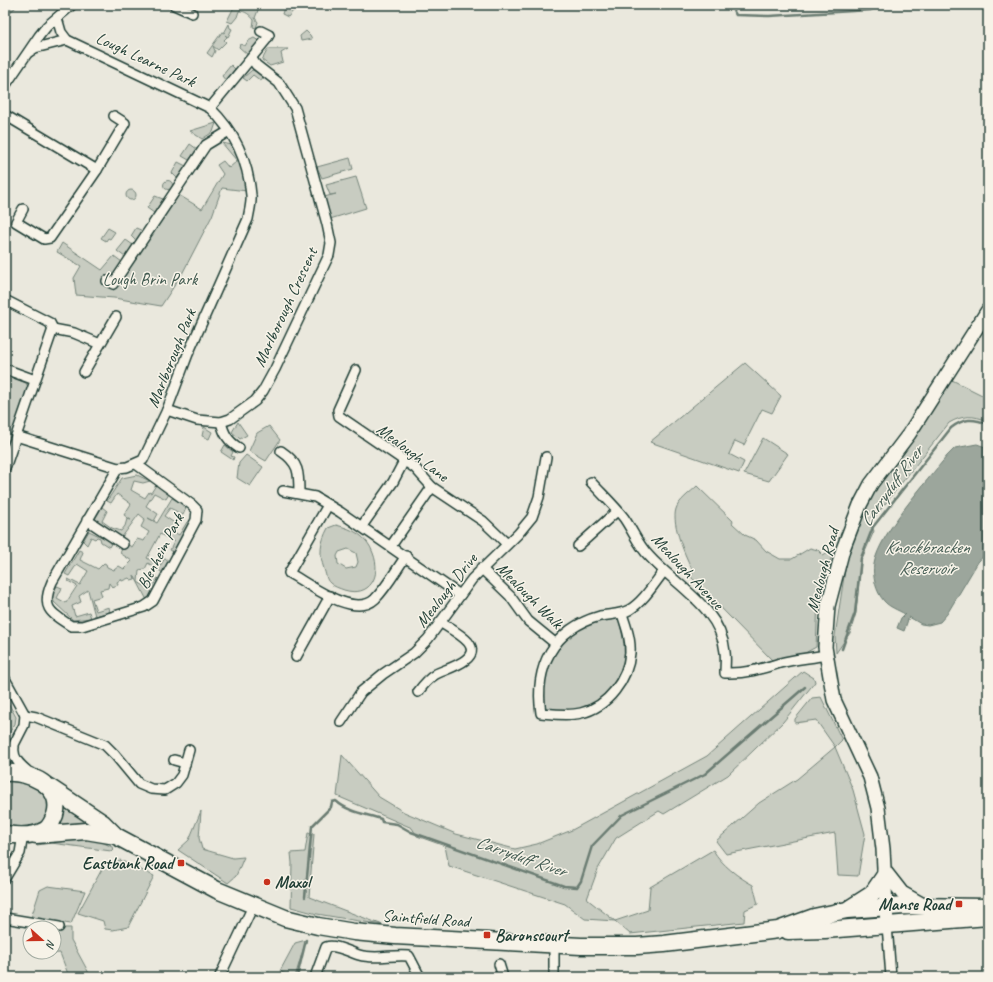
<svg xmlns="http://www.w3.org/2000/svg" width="993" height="982" viewBox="0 0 993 982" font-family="Caveat,sans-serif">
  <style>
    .green { fill: #c8ccc1; stroke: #74847a; fill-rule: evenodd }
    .water { fill: #9ca69c; stroke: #6a7c72 }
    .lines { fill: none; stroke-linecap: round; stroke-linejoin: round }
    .stream { stroke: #6a7c72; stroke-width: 2.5 }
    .street-casing { stroke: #1f3d34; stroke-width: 12 }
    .secondary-casing { stroke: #1f3d34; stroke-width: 16 }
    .highway-casing { stroke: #1f3d34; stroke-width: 19 }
    .street { stroke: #f7f3e8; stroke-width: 9 }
    .secondary { stroke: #f7f3e8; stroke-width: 13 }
    .highway { stroke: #f7f3e8; stroke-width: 16 }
    .poi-dot { fill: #c8321e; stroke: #f7f3e8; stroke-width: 1.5 }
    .labels { text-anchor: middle; stroke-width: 3; stroke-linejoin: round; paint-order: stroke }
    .street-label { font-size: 17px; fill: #1f3d34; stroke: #f7f3e8 }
    .park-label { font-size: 17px; fill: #415a50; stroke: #f7f3e8 }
    .poi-label { font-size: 17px; font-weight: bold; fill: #1f3d34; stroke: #f7f3e8; text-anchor: end }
    .water-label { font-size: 18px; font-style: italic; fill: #445c53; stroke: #f7f3e8 }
  </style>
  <rect width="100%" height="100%" fill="#eae8dd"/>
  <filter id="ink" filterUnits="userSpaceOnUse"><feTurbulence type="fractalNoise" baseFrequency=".025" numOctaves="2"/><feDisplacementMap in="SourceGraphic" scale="8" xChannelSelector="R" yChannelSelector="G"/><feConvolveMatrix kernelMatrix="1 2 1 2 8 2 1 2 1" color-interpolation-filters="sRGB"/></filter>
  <g filter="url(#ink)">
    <g class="green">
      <path d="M5,5H18L5,17Z"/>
      <path d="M235,5H260L255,18L258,22L256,28L253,27L254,20C250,15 246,11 239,11L237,17L232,23L227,21Z"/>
      <path d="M279,5H298L288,17L282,14L284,7Z"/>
      <path d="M229,24L230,28L232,29L228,37L225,35L227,37L224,40L226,42L218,50L213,46L215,51L212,57L207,53L222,32L224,33Z"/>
      <path d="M306,31L310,35L312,39L301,41L300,36Z"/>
      <path d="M254,38L259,41L248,55L239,47L240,44L245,46L248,41Z"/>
      <path d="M268,49H288L281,53L283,62L270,66L262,60Z"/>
      <path d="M231,65L235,69L226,81L222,76Z"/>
      <path d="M252,70L255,71L263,77L261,81L253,75L247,81L243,78Z"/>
      <path d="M216,123L213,132L202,139L190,131Z"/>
      <path d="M222,143L232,145L239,159L247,191L222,188L212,216L182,274L161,306L114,298L76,295L74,278L81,266L57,252L62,243L102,270L114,256L122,262L113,277L109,275L110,276L106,277L103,284L114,290L177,194L202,209L223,174L217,165L223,161L229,168L237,161Z"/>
      <path d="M190,144L197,149L189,160L182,156Z"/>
      <path d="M350,158L353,169L322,178L317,167Z"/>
      <path d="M178,162L186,166L177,178L172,173Z"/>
      <path d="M356,177L366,208L330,219L324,197L336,194L330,195L326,185Z"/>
      <circle cx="168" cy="185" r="4.5"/>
      <circle cx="131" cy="195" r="5"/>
      <path d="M155,196L163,199L154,213L147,208Z"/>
      <path d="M108,228L115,232L110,239L108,238L106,241L101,238Z"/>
      <path d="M136,228L143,231L136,241L131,236Z"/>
      <path d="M126,240L133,245L125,257L117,251Z"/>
      <path d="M745,363L781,396L772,413L762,409L744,445L735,441L729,454L744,462L739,473L650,442Z"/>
      <path d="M5,375L26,383L28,387L5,453Z"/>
      <path d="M952,380L988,398V421C973,415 963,415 949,423L870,523L874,531L861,561L856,613L850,633L836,653L835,636L848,550L862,512L875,488L903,455Z"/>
      <path d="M238,422L247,435L240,439L232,432Z"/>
      <path d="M269,426L280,440L266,461L249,451L257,433Z"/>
      <path d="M204,427L212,432L209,439L202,436Z"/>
      <path d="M763,438L788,454L769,481L744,474Z"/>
      <path d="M225,445L233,452L231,456L234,457L233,460L221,452Z"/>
      <path d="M246,455L263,467L250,486L237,478L239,463Z"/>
      <path d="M137,475L150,481L143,483L134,481L131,490L145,498L149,492L151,493L156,485L169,494L166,499L154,493L146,506L158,514L154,521L148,518L157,523L172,498L187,506L183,515L170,508L164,516L176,524L172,531L179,535L187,522L190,523L175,553L170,550L174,542L160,534L147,558L160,566L165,558L170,562L163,573L148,563L145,569L139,570L138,582L146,587L154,576L159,580L148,602L134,575L135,579L131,580L129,578L122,581L121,579L117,582L118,585L112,587L109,583L108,588L100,590L102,596L92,599L96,611L109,607L110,612L95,616L88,590L79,596L81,602L72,606L75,616L89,612L91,618L73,620L54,602L51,595L57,586L62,588L57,598L66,603L77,586L68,581V579L80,585L88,571L77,564L69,576L65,574L79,550L83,552L80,560L98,569L104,563L106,564L107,567L114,570L119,566L124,569L132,561L120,553L122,549L128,545L132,547L137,539L144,541L149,532L141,527L145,519L139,514L122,537L97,522L95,519L102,507L107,511L102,521L112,528L121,531L125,526L127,519L131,520L124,515L131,504L117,494L111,503L107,501L122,478Z"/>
      <path d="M697,486L733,521L732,523L745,535L756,540L766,551L780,559H792L810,548L818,550L823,555L834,549L818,601L816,647L805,653L772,660L691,577L693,571C686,558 671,524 676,509C678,501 691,492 697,486Z"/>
      <path d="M336,525C353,529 367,536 373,553C382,576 370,598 344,590C339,588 334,587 330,583C326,580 326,574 324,569C319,554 320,543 328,528ZM348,549L356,553L358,562L356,567L346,569L338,564L337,556L339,552Z"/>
      <path d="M89,531L112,542L109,547L101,542L100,538L97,537L95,539L91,537L87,545L83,541Z"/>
      <path d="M612,617L619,620C622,632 625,645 624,657C621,681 598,708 573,710C564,711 554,710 545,709C542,696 543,673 549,660C555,646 577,628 591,623C598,620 605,619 612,617Z"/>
      <path d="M803,671L814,678L815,682L783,722L728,775L664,814L659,811L616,838L598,869L587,899L615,921L648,910L650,887L713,850C722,865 738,877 753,885L758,904L745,910L744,922L630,934L615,921L585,919L565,904L449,866L445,846L417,836L412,828L337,796L342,755L379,797L404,812L456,834L515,849L537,844L572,830L707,756Z"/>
      <path d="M5,697L16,717L15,724L5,739Z"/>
      <path d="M821,697L842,740L835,747L853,790L865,834L858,876L838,875L835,833L726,854L716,841L759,803L797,779L835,747L816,720L795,723V719L812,698Z"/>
      <path d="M5,781C22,781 59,791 46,816C44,821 42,825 36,827C27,830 14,829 5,829Z"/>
      <path d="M64,802L89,821V823L57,826Z"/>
      <path d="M201,811L199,838L202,849L233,858L244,857L236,876L228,883L178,850L189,840Z"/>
      <path d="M308,833L314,834L309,897L383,925L317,914L291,907L292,863L291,853L305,852Z"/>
      <path d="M88,838L100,841L114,848L111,851L51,843L37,845L35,842Z"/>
      <path d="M120,860L154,876L128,927L113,930L105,929L103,921L78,913L102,869Z"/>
      <path d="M48,886L85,891L71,924L31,918L40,890Z"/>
      <path d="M54,928H71V940L91,977H66L68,974L60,953L40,954L38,952H54Z"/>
      <path d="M306,940L295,977H290L280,971L295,943Z"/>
    </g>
    <path class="water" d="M977,444L988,448V551L978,562L947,614L940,622L928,625L921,624L909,617L904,631L897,628L901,618L905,614C898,610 889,607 884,601C876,592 872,576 874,564C879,534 927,481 947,456L955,448Z"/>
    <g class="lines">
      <g class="stream">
        <path d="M730,5L736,15L769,16L870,10L882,5"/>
        <path d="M842,649L855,613L861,558L873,527L951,428C964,418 973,418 988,424"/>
        <path d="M305,897L312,826L331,807L332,802L336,801C348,812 366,814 381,819L382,822L397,824L411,832L564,886L577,887L581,881L592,846L622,815L705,774L805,687"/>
        <path d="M297,977L306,940"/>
      </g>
      <defs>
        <g id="street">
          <path d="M174,5L192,13"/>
          <path d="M29,52L35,48L67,40"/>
          <path d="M5,86L39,36L47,26L72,5"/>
          <path d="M210,108L266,40L269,35L261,31"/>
          <path d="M5,115L97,170L50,238L44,239L16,222L23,209"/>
          <path d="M97,170L125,123L114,116"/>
          <path d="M107,281L113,284L206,145L229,131"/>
          <path d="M5,300L50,323L53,329"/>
          <path d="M53,329L74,333L100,344"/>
          <path d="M5,369L35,380"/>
          <path d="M356,370L338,410L339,416L415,468L432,487L483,521L507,544"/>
          <path d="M84,372L116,317"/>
          <path d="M167,410L197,420L221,422L230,419L255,401L263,391L275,369L329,255L331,243L327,224L295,108L279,83L256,65L252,59"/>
          <path d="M221,422C224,434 228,441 239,448"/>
          <path d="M16,436L118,468L127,467L143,460L167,410L188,354L248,219C249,212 252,202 251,195C248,160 235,132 210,108L67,40L61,32L57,18"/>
          <path d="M281,451C299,463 299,472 299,493"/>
          <path d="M5,468L53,329"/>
          <path d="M118,468L52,582C41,607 49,612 71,626H82L144,607L153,601L196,520L197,510L192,505L136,464"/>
          <path d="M591,482C602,494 614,505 624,518C633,531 638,545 649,556C675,585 721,608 725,652C726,658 725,666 725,673C745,674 761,669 780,663C794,659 811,658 826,655"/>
          <path d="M283,491L315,497L340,512L460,595"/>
          <path d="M328,505L289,573C309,584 354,619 375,599C387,587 396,570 406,556"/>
          <path d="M87,520L123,544"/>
          <path d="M362,526L393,482L404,461"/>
          <path d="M391,546L432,487"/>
          <path d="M578,546L617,511"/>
          <path d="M481,568L510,596L528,621L556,644"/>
          <path d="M622,614C626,626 631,639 630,653C628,679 608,707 581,713C568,716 554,714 541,713C534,667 553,629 600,616C610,614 620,615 629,610C643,602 654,584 664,571"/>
          <path d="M296,657L330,596"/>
          <path d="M5,679L25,715L24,725L5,762"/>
          <path d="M418,692C423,685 428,679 436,674C445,669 483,660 468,642C461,634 449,628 440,622"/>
          <path d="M25,715L36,717L105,745L115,755L139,784L151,789L165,790L176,783L182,775L189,750"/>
          <path d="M341,722L361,692L383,674L414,653L428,639L472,579L518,534L532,517L539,497L546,457"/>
          <path d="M14,747C12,760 23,767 32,775"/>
          <path d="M174,760L185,763"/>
          <path d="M5,878L20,853L23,835"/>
          <path d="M5,918L59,927"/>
          <path d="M887,925L891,977"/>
          <path d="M499,964L503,977"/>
          <path d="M220,976L253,906"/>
          <path d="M315,977L326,947C336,944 349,952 359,955C376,960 392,954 409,956L420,977"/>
          <path d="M554,977V945"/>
        </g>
        <g id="secondary">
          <path d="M884,870L902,893L923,905"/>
          <path d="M887,925L883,849L878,808L870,777L834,700L825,647L828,606L843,549L860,505L871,484L909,434L988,310"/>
        </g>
        <g id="highway">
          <path d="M5,773C29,771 64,786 55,815C53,820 50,827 45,830C33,837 18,836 5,834"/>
          <path d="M49,787L103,823L116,836L217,890L285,918L318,926L354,932L395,936L581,946H637L664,944L778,930L814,917L847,910L904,906L988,907"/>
          <path d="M36,835L86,831L116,836"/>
          <path d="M850,908L872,894L885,875"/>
          <path d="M788,931L825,930L988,917"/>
        </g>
      </defs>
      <use href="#street" class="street-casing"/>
      <use href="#secondary" class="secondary-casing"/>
      <use href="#highway" class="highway-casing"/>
      <use href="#street" class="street"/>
      <use href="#secondary" class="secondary"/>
      <use href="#highway" class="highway"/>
    </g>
  </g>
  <g class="poi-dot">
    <rect x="177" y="859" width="8" height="8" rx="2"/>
    <circle cx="267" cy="882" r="4"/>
    <rect x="955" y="900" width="8" height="8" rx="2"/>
    <rect x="483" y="931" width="8" height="8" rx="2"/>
  </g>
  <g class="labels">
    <g class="street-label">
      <text transform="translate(146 59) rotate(25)" y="6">Lough Learne Park</text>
      <text transform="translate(285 307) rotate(-65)" y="6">Marlborough Crescent</text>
      <text transform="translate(171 358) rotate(-68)" y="6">Marlborough Park</text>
      <text transform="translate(413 452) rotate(37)" y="6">Mealough Lane</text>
      <text transform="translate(160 551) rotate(-63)" y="6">Blenheim Park</text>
      <text transform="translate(822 570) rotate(-75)" y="6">Mealough Road</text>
      <text transform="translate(688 571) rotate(47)" y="6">Mealough Avenue</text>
      <text transform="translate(446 590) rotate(-52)" y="6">Mealough Drive</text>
      <text transform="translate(530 595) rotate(45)" y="6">Mealough Walk</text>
      <text transform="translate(426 918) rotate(4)" y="6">Saintfield Road</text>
    </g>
    <g class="park-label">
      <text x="150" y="285">Lough Brin Park</text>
    </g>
    <g class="poi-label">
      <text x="173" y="869">Eastbank Road</text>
      <text x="275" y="888" text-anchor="start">Maxol</text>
      <text x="951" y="910">Manse Road</text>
      <text x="495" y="941" text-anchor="start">Baronscourt</text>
    </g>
    <g class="water-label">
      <text transform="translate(891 486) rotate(-54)" y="6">Carryduff River</text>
      <text x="927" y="553">Knockbracken<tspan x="927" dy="21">Reservoir</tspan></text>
      <text transform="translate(521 856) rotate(19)" y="6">Carryduff River</text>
    </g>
  </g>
  <rect width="993" height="982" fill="none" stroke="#f7f3e8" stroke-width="20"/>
  <rect x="10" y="10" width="973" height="962" fill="none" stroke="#1f3d34" stroke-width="1.5" filter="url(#ink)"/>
  <g transform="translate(42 940) rotate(111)"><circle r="19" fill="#f7f3e8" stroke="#a1aaa0"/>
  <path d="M0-3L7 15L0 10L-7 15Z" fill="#c8321e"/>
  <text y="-6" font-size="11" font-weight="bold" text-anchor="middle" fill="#1f3d34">N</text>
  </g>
</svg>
